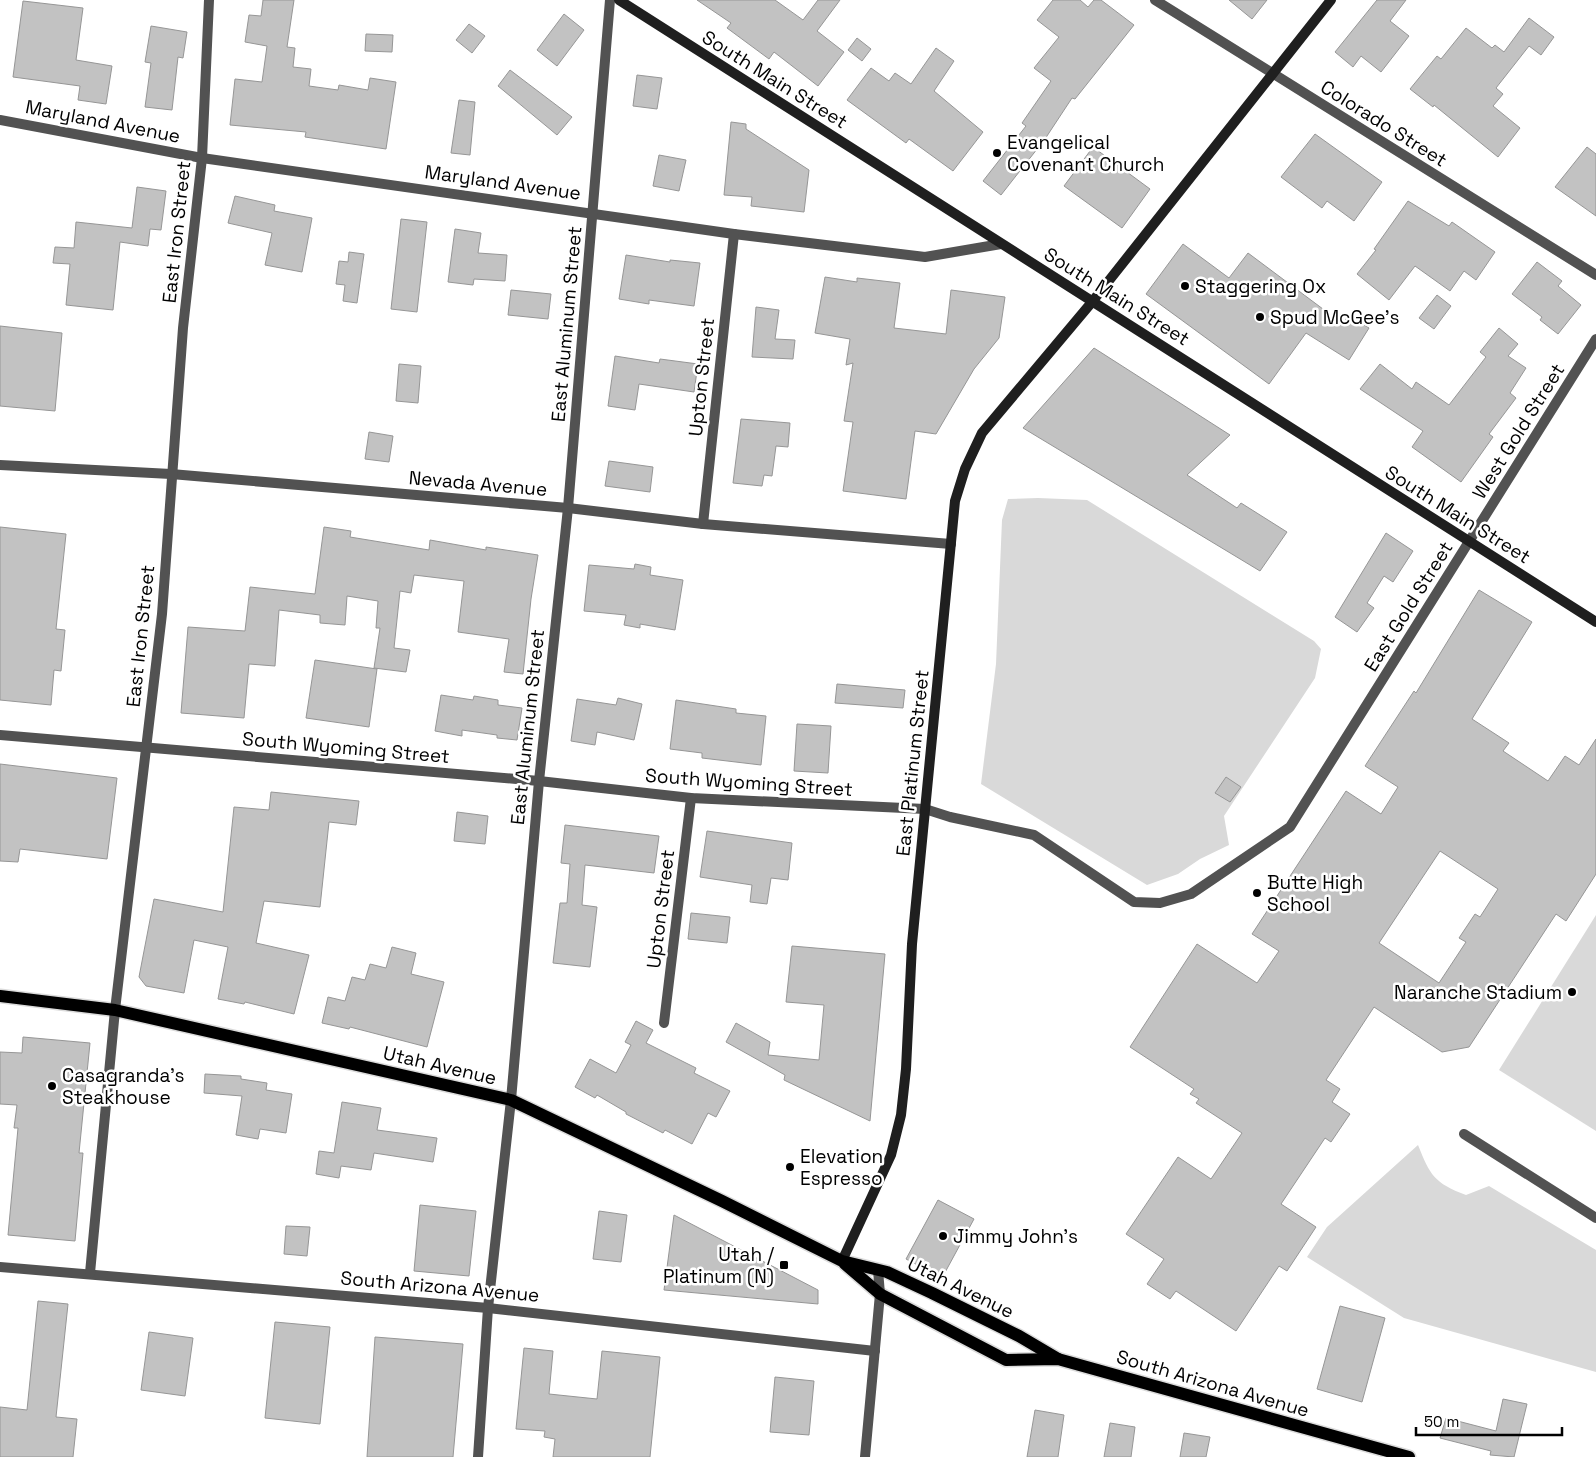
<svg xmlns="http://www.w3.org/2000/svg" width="1596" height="1457" viewBox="0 0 1596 1457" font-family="'Space Grotesk',sans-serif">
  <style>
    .green { fill: #d9d9d9 }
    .building { fill: #c2c2c2; stroke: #969696; fill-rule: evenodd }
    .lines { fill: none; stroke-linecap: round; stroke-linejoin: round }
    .primary-casing { stroke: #dbdbdb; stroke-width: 15 }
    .street { stroke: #525252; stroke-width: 10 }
    .secondary { stroke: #1f1f1f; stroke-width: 10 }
    .primary { stroke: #000; stroke-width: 12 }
    .poi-dot { fill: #000; stroke: #fff; stroke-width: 2 }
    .labels { text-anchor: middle; stroke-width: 5; stroke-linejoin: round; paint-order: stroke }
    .street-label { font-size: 19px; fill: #000; stroke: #fff }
    .poi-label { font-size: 19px; fill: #000; stroke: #fff; text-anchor: start }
  </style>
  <rect width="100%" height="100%" fill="#fff"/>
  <g class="green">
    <path d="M1038,498L1087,500L1314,641L1321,649L1315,678L1224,816L1229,845L1200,859L1178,874L1147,885L981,784L996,664L1002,520L1008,499Z"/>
    <path d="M1596,915V1131L1499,1070Z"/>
    <path d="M1418,1145C1430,1175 1434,1183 1466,1195L1489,1186L1596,1250V1372L1404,1318L1307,1257L1327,1227Z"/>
  </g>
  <g class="building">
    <path d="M263,0H294L287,47L295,48L293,67L311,69L309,86L338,90L339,85L368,90L370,78L396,82L386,149L305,137L306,132L230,125L235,79L262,82L267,46L245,42L249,15L261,16Z"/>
    <path d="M697,0H775L803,20L818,0H840L817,31L844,52L818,86L774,52L769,59L727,28L731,23Z"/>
    <path d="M1053,0H1080L1088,7L1094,0H1101L1134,25L1075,99L1072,98L1045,139L1001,195L983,181L1026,126L1022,123L1051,81L1034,68L1059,37L1037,20Z"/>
    <path d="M1229,0H1267L1252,19Z"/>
    <path d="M1377,0H1406L1390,21L1409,36L1381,72L1361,56L1353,67L1335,52Z"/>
    <path d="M23,1L83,8L76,60L112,66L106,104L78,100L80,86L13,77Z"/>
    <path d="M564,14L584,30L557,66L537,50Z"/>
    <path d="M1529,18L1554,37L1541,55L1529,46L1496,88L1503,94L1493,106L1520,128L1498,157L1434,105L1433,107L1410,89L1437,56L1441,59L1466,28L1492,48L1495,45L1504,52Z"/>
    <path d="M469,24L485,36L472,53L456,40Z"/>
    <path d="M151,26L187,32L183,58L178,57L172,110L145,107L151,63L145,62Z"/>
    <path d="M366,34L393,35L392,52L365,51Z"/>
    <path d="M857,38L871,49L862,61L848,50Z"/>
    <path d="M936,48L954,61L934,91L983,132L953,171L909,139L906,143L847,100L871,68L889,81L895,73L911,84Z"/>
    <path d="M510,70L572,117L557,135L498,86Z"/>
    <path d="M637,75L662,78L657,109L633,106Z"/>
    <path d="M459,100L475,102L470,155L451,153Z"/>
    <path d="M731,122L746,124V129L809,170L804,212L751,206L752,197L724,195Z"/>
    <path d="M1315,134L1382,182L1354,221L1327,201L1322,208L1281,177Z"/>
    <path d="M1093,147L1150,189L1122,228L1064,186Z"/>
    <path d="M1587,147L1596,154V216L1555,187Z"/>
    <path d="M659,155L686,160L679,191L653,186Z"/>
    <path d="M137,187L166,191L161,230L150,229L148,246L120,242L113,310L66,305L70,264L53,263L55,247L74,248L76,222L132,228Z"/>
    <path d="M235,196L275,205L274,211L312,218L302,272L265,265L272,233L228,223Z"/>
    <path d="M1408,201L1449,226L1452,222L1495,252L1476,280L1464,271L1450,291L1415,266L1389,300L1357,274L1376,250L1374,249Z"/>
    <path d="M401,219L427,222L417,312L391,309Z"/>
    <path d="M455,229L481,233L478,253L507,255L505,281L474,279L473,285L448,282Z"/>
    <path d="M1183,244L1229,278L1248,253L1343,324L1348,315L1369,328L1349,360L1306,333L1269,384L1146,294Z"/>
    <path d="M349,252L364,254L357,303L343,301L345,285L336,284L339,261L348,262Z"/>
    <path d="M626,255L670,262V260L700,263L694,306L649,300V304L619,299Z"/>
    <path d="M1537,262L1562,281L1558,286L1581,305L1558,334L1540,320L1542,317L1512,294Z"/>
    <path d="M825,277L857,282V278L900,283L894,328L946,334L951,290L1005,297L999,338L974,369L936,434L915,431L906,499L843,491L853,422L844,421L853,363L846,365L850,339L815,333Z"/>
    <path d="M511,290L551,294L548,319L508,315Z"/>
    <path d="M1437,295L1451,306L1434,329L1419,318Z"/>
    <path d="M756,307L779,310L775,339L795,340L793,359L752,357Z"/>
    <path d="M0,326L62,333L55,411L0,406Z"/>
    <path d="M1499,328L1518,344L1508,356L1526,368L1510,393L1516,398L1489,434L1493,437L1461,482L1412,447L1423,431L1360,389L1380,364L1412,389L1416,382L1449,405L1486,357L1480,352Z"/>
    <path d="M1094,348L1230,435L1187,475L1237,508L1241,503L1287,532L1260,571L1023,428Z"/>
    <path d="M615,356L659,363L660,359L698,364L694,392L639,384L635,410L608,406Z"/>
    <path d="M399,364L421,366L418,403L396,401Z"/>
    <path d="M741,419L790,423L788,447L776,446L772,476L764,475L762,486L733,483Z"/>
    <path d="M369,432L393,436L389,462L365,459Z"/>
    <path d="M609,461L653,467L650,492L605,486Z"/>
    <path d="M0,527L66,534L56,629L65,630L61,671L54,670L51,705L0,700Z"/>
    <path d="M324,527L351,531L350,537L429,550L430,540L486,550V547L538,555L531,599L523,674L504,672L509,639L458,632L464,581L414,575L411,593L400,591L394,648L410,650L406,672L374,668L380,628H376L378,601L347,596L345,625L320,623V615L279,610L275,666L249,664L244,718L181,713L188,627L245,631L250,587L315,594Z"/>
    <path d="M1386,533L1413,551L1393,582L1384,576L1367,603L1374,608L1357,632L1335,617Z"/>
    <path d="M635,564L651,567L650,575L683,580L675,630L640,624V628L624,625L626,615L584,611L589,565L634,569Z"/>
    <path d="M1479,590L1532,622L1472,719L1509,743L1503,751L1548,781L1565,756L1579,765L1596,739V874L1566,921L1556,914L1469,1047L1442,1052L1374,1007L1326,1080L1340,1089L1332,1102L1350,1114L1331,1142L1325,1138L1281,1204L1316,1227L1287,1271L1279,1266L1236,1331L1176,1291L1170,1299L1147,1284L1164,1259L1126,1234L1178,1157L1211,1179L1242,1133L1196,1103L1199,1099L1190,1094L1194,1089L1130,1047L1197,944L1257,983L1279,951L1252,934L1346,791L1381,814L1398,787L1365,766L1414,691L1416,693ZM1440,851L1498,889L1480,917L1475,914L1459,938L1466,942L1439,983L1379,943Z"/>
    <path d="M315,660L377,669L369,727L306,718Z"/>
    <path d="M837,684L905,690L903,708L835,703Z"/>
    <path d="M441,695L473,700L474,696L498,700V705L522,708L517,740L497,738V735L462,730V736L435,731Z"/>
    <path d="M618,698L642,704L634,740L597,732L595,745L571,741L577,699L616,705Z"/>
    <path d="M676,700L736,709V713L766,716L761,765L702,758V753L670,749Z"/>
    <path d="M797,724L831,726L828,773L794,771Z"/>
    <path d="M0,764L117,778L107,859L20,849L18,862L0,861Z"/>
    <path d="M1226,777L1241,787L1230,802L1215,793Z"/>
    <path d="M271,792L359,801L356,825L329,822L320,907L264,901L256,943L309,955L294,1014L245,1002L244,1004L218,999L228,947L194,940L184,993L146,986L139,977L154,899L223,912L234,807L269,810Z"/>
    <path d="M457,812L488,816L485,844L454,841Z"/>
    <path d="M565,825L659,836L654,873L585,865L582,905L597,907L590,967L553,963L560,903H567L570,864L561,863Z"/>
    <path d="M707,831L792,843L788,880L771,878L767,904L750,902L752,885L700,877Z"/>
    <path d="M691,913L730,917L727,943L688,939Z"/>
    <path d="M792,946L885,954L870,1121L784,1080L785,1075L726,1042L736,1023L770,1042L768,1055L819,1060L824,1005L786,1002Z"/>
    <path d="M392,947L416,953L411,974L444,982L427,1047L350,1027L349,1029L322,1023L328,997L345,1001L352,977L365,980L370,964L386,968Z"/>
    <path d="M636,1021L653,1030L646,1043L696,1068L694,1073L730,1091L716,1117L708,1113L692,1144L665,1130L663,1133L626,1114V1112L597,1095L595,1098L575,1087L590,1059L616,1073L631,1045L625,1042Z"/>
    <path d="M23,1037L90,1043L79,1153H83L75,1241L8,1235L18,1128H14L17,1105L0,1104V1052L22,1053Z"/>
    <path d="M205,1074L241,1076V1079L267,1083L266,1090L292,1094L286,1133L260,1129L258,1139L236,1135L242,1096L204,1093Z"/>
    <path d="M342,1102L381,1108L377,1130L437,1138L433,1162L374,1153L371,1170L341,1166L339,1178L316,1174L319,1151L334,1153Z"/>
    <path d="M938,1200L974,1219L942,1278L906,1259Z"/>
    <path d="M420,1205L476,1211L469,1276L414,1271Z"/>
    <path d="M599,1211L627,1215L621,1262L593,1259Z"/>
    <path d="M674,1215L818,1290V1304L664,1290Z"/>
    <path d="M286,1226L310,1227L307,1256L284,1254Z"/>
    <path d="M38,1301L68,1304L56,1417L77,1419L73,1457H0V1407L27,1410Z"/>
    <path d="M1340,1306L1385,1318L1362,1402L1317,1389Z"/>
    <path d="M275,1322L330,1327L320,1424L265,1418Z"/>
    <path d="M149,1332L193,1338L185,1396L141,1390Z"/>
    <path d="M375,1337L463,1344L453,1457H367Z"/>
    <path d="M524,1348L553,1351L549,1394L597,1399L602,1351L660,1357L650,1457H553L555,1439L544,1437L545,1431L516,1429Z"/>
    <path d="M775,1377L814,1381L809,1435L770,1432Z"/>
    <path d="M1503,1399L1527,1404L1514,1457L1490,1455L1491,1451L1440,1438L1446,1418L1496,1431Z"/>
    <path d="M1035,1410L1064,1415L1058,1457H1027Z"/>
    <path d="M1110,1423L1135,1427L1131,1457H1104Z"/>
    <path d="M1184,1433L1210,1437L1206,1457H1180Z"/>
  </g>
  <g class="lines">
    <defs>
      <g id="primary">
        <path d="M0,996L115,1010L511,1100L722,1201L842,1261L887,1272L932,1293L1019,1336L1058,1359"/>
        <path d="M845,1264L880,1294L1006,1360L1058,1359L1409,1457"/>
      </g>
    </defs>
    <use href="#primary" class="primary-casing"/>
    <g class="street">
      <path d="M1155,0L1596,275"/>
      <path d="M0,120L202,158L734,234L925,257L1001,244"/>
      <path d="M0,465L171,474L568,508L703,524L951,544"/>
      <path d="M703,524L734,234"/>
      <path d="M0,735L539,781L691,798L925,809L950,817L1034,835L1134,902L1160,903L1191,894L1290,827L1596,339"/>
      <path d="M664,1023L691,798"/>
      <path d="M1464,1134L1596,1218"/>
      <path d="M0,1267L488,1308L875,1351"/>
      <path d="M90,1273L115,1010L162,614L183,328L202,158L209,0"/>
      <path d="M478,1457L488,1308L511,1100L539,781L568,508L610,0"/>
      <path d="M865,1457L880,1294L878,1270"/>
    </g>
    <g class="secondary">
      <path d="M619,0L1596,622"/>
      <path d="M842,1261L891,1155L901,1115L906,1069L912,944L955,501L965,469L982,433L1092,302L1331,0"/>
    </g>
    <use href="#primary" class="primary"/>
  </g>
  <g class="poi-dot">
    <circle cx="997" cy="153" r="5"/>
    <circle cx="1185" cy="286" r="5"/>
    <circle cx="1260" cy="317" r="5"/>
    <circle cx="1257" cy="893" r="5"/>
    <circle cx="1572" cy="992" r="5"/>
    <circle cx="52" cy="1086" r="5"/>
    <circle cx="790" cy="1167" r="5"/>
    <circle cx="943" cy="1236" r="5"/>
    <rect x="779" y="1260" width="10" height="10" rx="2.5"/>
  </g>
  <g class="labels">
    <g class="street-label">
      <text transform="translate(775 79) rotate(32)" y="7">South Main Street</text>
      <text transform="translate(103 121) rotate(11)" y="7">Maryland Avenue</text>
      <text transform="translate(1384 123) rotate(32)" y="7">Colorado Street</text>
      <text transform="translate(503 182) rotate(8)" y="7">Maryland Avenue</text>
      <text transform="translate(176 232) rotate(-84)" y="7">East Iron Street</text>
      <text transform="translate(1117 296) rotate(32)" y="7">South Main Street</text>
      <text transform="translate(566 324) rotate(-85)" y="7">East Aluminum Street</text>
      <text transform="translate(701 377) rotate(-84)" y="7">Upton Street</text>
      <text transform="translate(1518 431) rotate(-58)" y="7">West Gold Street</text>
      <text transform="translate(478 483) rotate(5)" y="7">Nevada Avenue</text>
      <text transform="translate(1458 514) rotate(32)" y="7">South Main Street</text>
      <text transform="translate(1408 606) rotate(-58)" y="7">East Gold Street</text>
      <text transform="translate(140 636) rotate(-84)" y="7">East Iron Street</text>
      <text transform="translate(527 727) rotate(-84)" y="7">East Aluminum Street</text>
      <text transform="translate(346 747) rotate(5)" y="7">South Wyoming Street</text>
      <text transform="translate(912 763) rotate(-84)" y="7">East Platinum Street</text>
      <text transform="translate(749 782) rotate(4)" y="7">South Wyoming Street</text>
      <text transform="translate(660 909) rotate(-83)" y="7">Upton Street</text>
      <text transform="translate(440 1065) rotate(13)" y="7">Utah Avenue</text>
      <text transform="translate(440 1286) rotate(5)" y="7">South Arizona Avenue</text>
      <text transform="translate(961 1287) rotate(26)" y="7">Utah Avenue</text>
      <text transform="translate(1213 1383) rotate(16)" y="7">South Arizona Avenue</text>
    </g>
    <g class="poi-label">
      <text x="1007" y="149">Evangelical<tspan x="1007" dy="22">Covenant Church</tspan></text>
      <text x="1195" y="293">Staggering Ox</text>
      <text x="1270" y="324">Spud McGee's</text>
      <text x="1267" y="889">Butte High<tspan x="1267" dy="22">School</tspan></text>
      <text x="1562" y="999" text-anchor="end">Naranche Stadium</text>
      <text x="62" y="1082">Casagranda's<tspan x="62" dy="22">Steakhouse</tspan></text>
      <text x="800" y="1163">Elevation<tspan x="800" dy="22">Espresso</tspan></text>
      <text x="953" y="1243">Jimmy John's</text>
      <text x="774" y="1261" text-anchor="end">Utah /<tspan x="774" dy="22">Platinum (N)</tspan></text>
    </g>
  </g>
  <path d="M1416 1427v8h146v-8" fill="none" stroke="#000000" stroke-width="2.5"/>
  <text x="1424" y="1427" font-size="15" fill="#000000" stroke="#ffffff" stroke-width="4" paint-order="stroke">50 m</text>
</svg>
